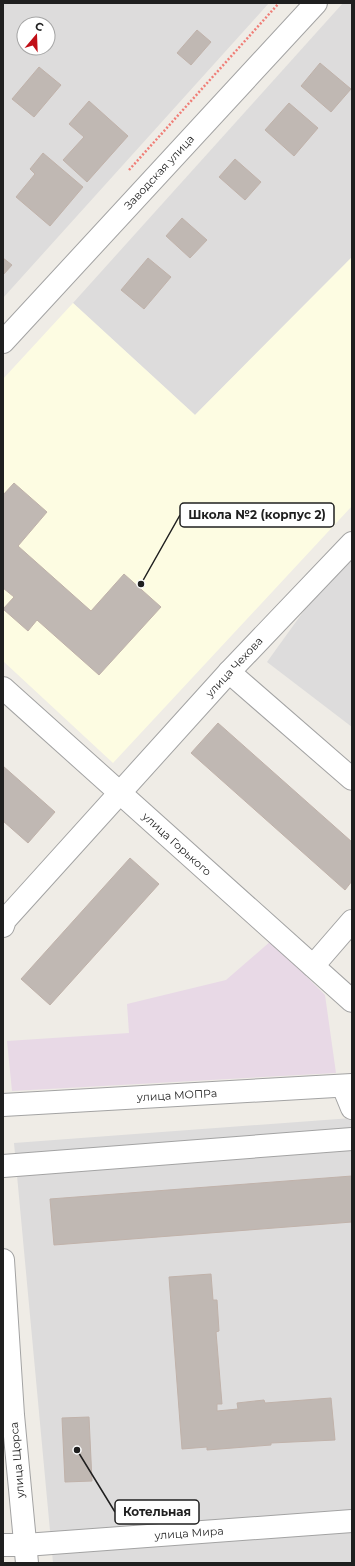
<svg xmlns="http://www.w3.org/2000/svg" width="355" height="1566" viewBox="0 0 355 1566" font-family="Montserrat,sans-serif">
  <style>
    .residential { fill: #dddcdc; fill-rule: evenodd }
    .industrial { fill: #e8d9e6 }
    .education { fill: #fdfce2 }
    .building { fill: #c0b8b3; stroke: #c0b2aa }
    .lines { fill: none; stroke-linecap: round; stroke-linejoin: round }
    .minor-casing { stroke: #a3a3a3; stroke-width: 24 }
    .path { stroke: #f07e77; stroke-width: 2.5; stroke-dasharray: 2 2; stroke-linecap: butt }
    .minor { stroke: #fff; stroke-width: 22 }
    .labels { text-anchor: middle; stroke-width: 3; stroke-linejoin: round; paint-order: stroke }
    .street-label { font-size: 11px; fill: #1f1f1f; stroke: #fff }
    .leader { fill: none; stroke: #1f1f1f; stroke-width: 1.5 }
    .callout-dot { fill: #1f1f1f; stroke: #fff; stroke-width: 1.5 }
    .callout { fill: #fff; stroke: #1f1f1f; stroke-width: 1.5 }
    .callout-label { font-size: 12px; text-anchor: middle; font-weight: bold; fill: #1f1f1f }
  </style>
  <rect width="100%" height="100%" fill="#efece6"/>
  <g class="residential">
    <path d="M3,3H269L3,298ZM24,24H48V48H24Z"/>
    <path d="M343,3H352V257L195,415L73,303Z"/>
    <path d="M352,544V727L267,662Z"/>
    <path d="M352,1118V1563H53L14,1143Z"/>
  </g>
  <path class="industrial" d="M271,941L325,995L336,1073L12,1091L7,1041L129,1033L127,1004L226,980Z"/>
  <path class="education" d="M352,257V506L113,763L3,661V379L73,303L195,415Z"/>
  <g class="building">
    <path d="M197,30L211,42L191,65L177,53Z"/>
    <path d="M320,63L351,89L331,112L301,86Z"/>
    <path d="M39,67L61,85L34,117L12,99Z"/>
    <path d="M89,101L128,136L87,182L63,160L84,137L69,124Z"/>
    <path d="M289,103L318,128L294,156L265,130Z"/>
    <path d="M43,153L83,187L50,226L16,197L35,174L30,169Z"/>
    <path d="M235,159L261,182L245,200L219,177Z"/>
    <path d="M182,218L207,240L190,258L166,236Z"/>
    <path d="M3,258L12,265L3,275Z"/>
    <path d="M148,258L171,277L144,309L121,290Z"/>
    <path d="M14,483L47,512L18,546L91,611L124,574L161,607L99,675L37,620L28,631L3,609L14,597L3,588V495Z"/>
    <path d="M218,723L352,842V881L345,890L191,753Z"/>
    <path d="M3,766L55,812L28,843L3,821Z"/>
    <path d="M130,858L159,884L50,1005L21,979Z"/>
    <path d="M352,1176V1222L54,1245L50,1199Z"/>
    <path d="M211,1274L213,1300H217L219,1331L216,1332L222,1404H217V1411L238,1409L237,1403L264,1400L265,1403L331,1398L335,1440L271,1443V1445L207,1450V1447L182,1449L169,1277Z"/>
    <path d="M89,1417L92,1481L65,1482L62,1418Z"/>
  </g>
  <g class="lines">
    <defs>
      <g id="minor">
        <path d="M3,342L316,3"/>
        <path d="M229,672L352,779"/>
        <path d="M3,688L352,1001"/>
        <path d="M3,926L5,920L229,672L352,543"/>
        <path d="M313,966L352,921"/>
        <path d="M343,1086L352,1108"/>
        <path d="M3,1105L352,1085"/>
        <path d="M3,1166L352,1139"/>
        <path d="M3,1260L13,1415L27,1563"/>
        <path d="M3,1545H25L352,1521"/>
      </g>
    </defs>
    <use href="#minor" class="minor-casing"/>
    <path class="path" d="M129,170L279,3"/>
    <use href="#minor" class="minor"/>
  </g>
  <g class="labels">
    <g class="street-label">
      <text transform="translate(159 172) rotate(-47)" y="4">Заводская улица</text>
      <text transform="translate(234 667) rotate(-47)" y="4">улица Чехова</text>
      <text transform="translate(177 844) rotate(42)" y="4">улица Горького</text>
      <text transform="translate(177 1095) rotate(-3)" y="4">улица МОПРа</text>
      <text transform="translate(17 1460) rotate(-95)" y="4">улица Щорса</text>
      <text transform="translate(189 1533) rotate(-4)" y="4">улица Мира</text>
    </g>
  </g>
  <path class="leader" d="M141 584L180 515M77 1450L115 1512"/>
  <g class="callout-dot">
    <circle cx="141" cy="584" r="4"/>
    <circle cx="77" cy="1450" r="4"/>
  </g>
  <g class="callout">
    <rect x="180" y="503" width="154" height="24" rx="4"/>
    <rect x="115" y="1500" width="84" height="24" rx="4"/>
  </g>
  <g class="callout-label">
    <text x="257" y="519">Школа №2 (корпус 2)</text>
    <text x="157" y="1516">Котельная</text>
  </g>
  <rect width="355" height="1566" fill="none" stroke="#1f1f1f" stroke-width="8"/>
  <g transform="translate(36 36) rotate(19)"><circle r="19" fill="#ffffff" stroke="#a5a5a5"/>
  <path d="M0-3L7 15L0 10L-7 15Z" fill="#c00e16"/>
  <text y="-6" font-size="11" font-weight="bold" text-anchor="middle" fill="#1f1f1f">С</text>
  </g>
</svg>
